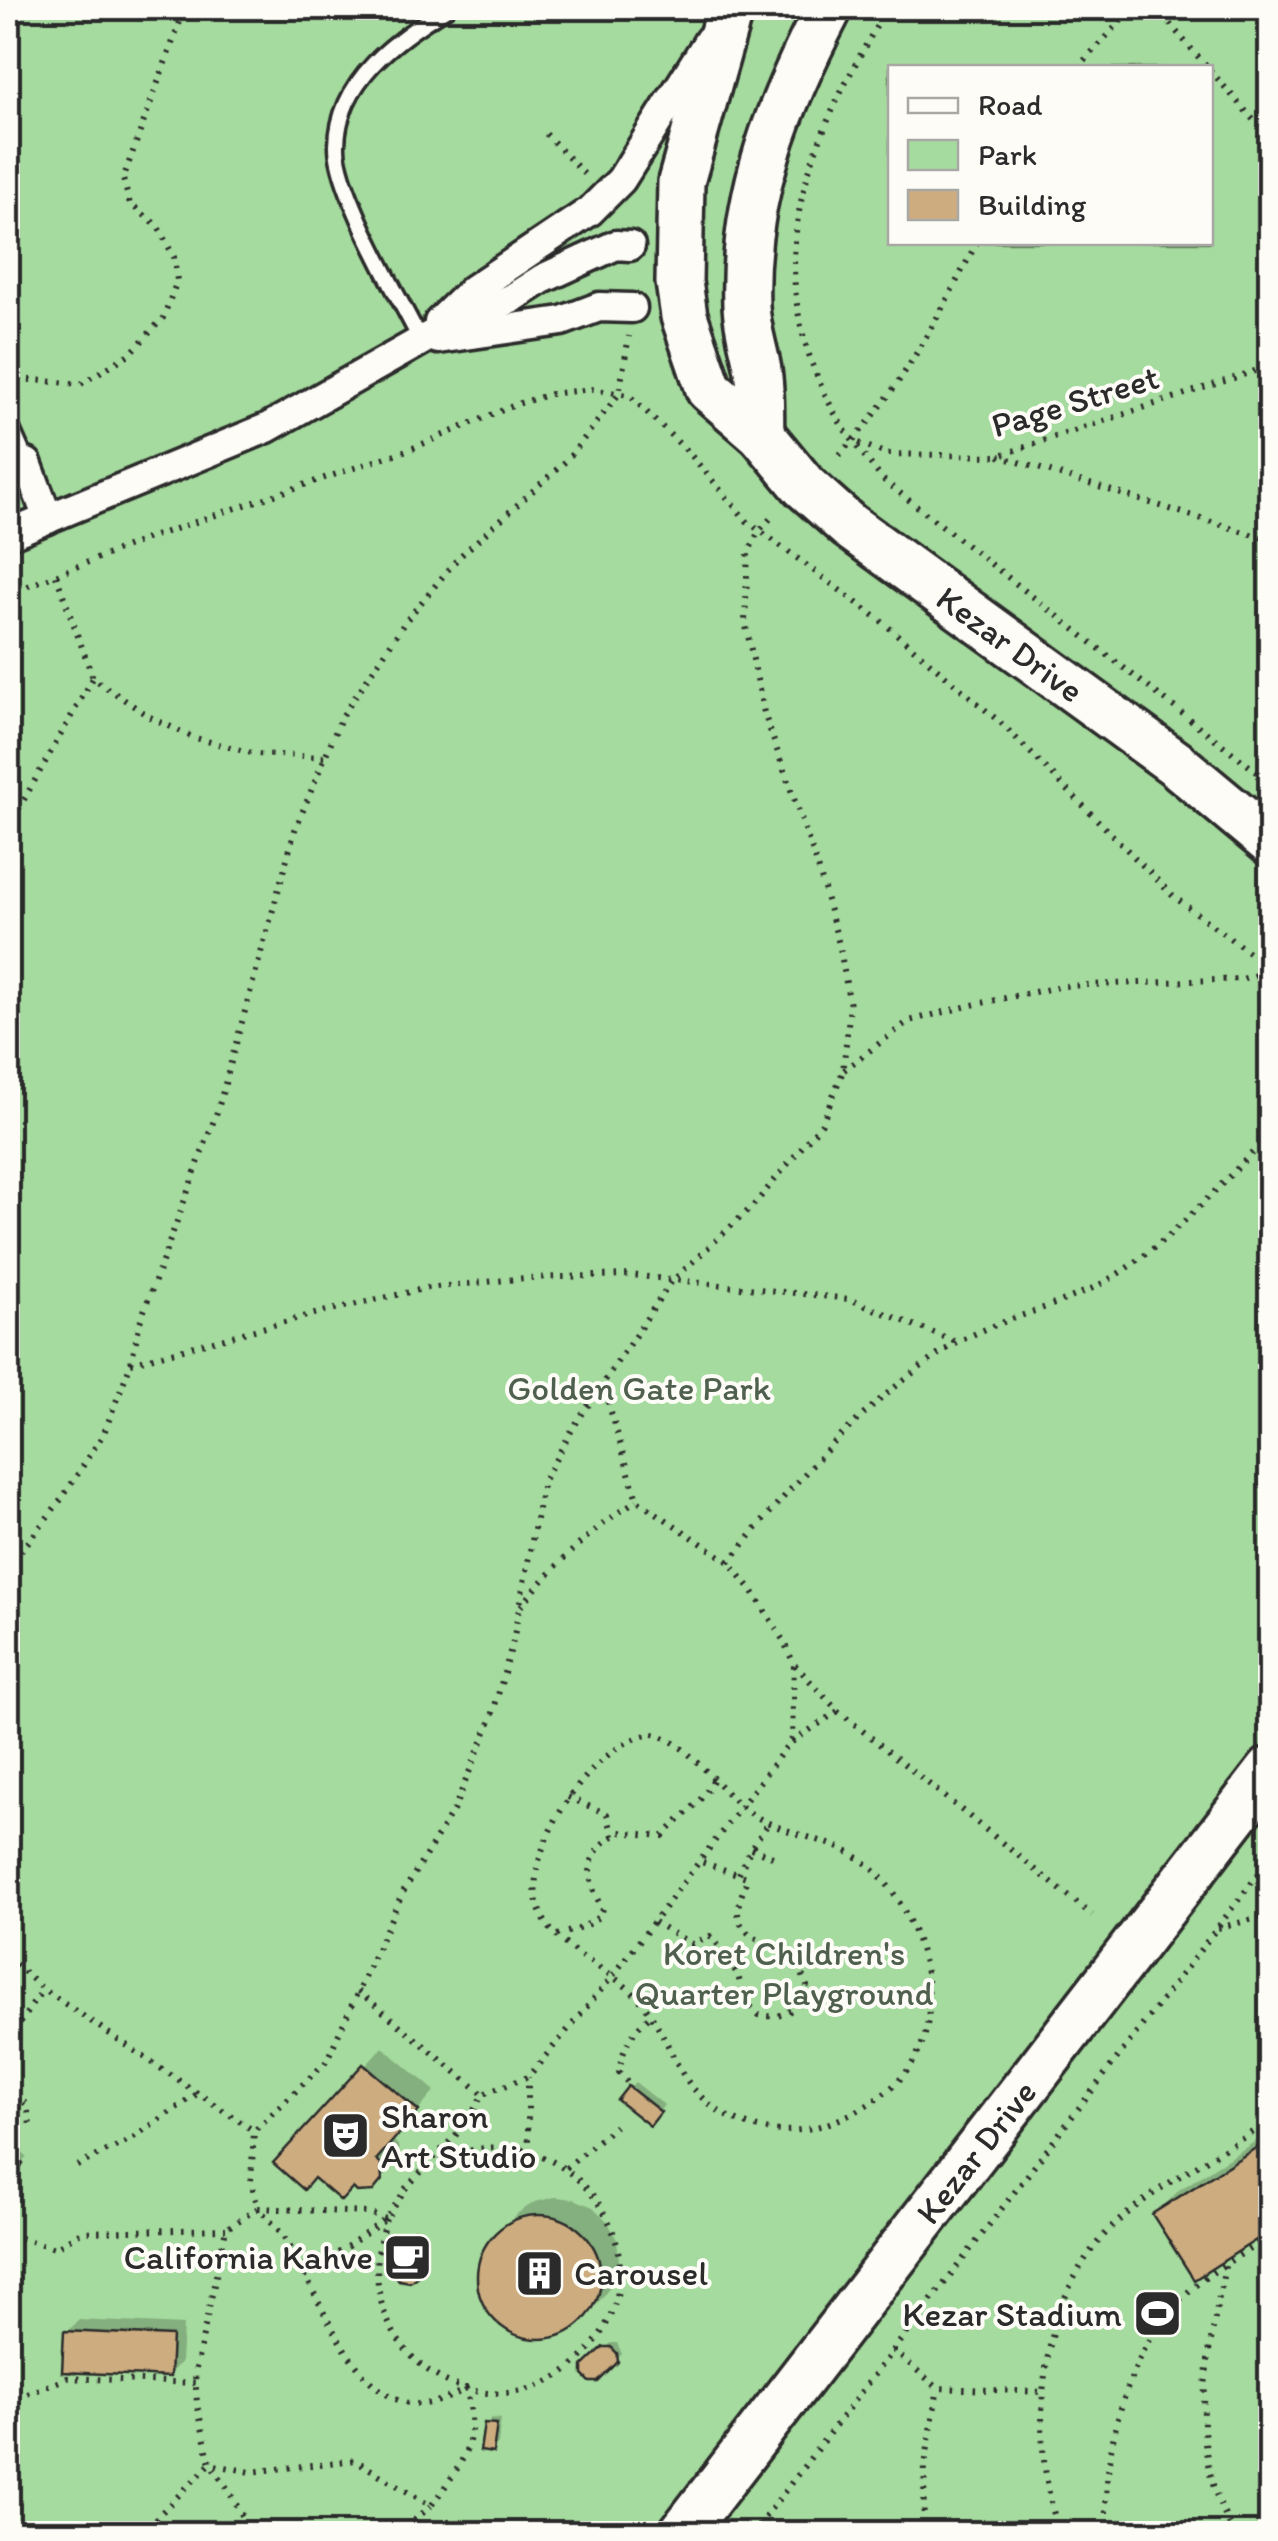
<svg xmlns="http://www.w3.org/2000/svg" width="1278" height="2541" viewBox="0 0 1278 2541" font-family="Itim,sans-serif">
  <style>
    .green { fill: #a5db9e; stroke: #688364; stroke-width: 2.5; fill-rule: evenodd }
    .shadow { fill: #0003 }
    .building { fill: #cdad80; stroke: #2b2b2b; stroke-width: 2.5 }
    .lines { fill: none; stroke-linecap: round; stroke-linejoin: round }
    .lane-casing { stroke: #2b2b2b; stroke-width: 21 }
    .street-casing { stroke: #2b2b2b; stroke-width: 35 }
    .primary-casing { stroke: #2b2b2b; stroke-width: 52 }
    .path { stroke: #2b2b2b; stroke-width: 6; stroke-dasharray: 2.5 8; stroke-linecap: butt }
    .lane { stroke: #fdfcf7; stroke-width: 14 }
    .street { stroke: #fdfcf7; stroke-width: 28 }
    .primary { stroke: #fdfcf7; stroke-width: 45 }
    .labels { text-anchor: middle; stroke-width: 8; stroke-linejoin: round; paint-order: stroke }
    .street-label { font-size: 35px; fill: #2b2b2b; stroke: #fdfcf7 }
    .park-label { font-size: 35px; fill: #50604e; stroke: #fdfcf7 }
    .poi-label { font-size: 35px; fill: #2b2b2b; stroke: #fdfcf7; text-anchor: start }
  </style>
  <rect width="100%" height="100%" fill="#efe4d3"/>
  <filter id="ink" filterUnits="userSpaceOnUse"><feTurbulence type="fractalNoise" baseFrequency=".01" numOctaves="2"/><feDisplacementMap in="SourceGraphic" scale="20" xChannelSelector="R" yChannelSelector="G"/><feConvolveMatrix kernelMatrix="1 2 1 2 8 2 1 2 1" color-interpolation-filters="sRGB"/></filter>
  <g filter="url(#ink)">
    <path class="green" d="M8,8H1270V2533L8,2534ZM890,68H1210V242H890Z"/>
    <g class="shadow">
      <path d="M383,2047L435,2091L393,2140L398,2145L400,2159L391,2169L372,2189L276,2163Z"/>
      <path d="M635,2082L664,2105L655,2117L620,2099Z"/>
      <path d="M1270,2132V2228L1195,2277L1155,2215L1179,2190Z"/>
      <path d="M8,2141L27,2157L16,2170L19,2173L8,2186Z"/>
      <path d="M555,2197L574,2199L593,2207L608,2222L617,2240L619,2260L614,2280L603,2297L584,2317L567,2330L549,2336H530L512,2331L496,2319L485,2304L479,2286L480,2267L486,2249L518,2213L535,2202Z"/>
      <path d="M413,2227L423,2229L428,2236L424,2267L417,2273L405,2233Z"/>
      <path d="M79,2320L183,2325L181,2362L169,2374L67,2332Z"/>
      <path d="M611,2343H617L622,2354L597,2379L586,2367Z"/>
      <path d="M492,2418L501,2419L498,2444L492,2450L487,2424Z"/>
    </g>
    <g class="building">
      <path d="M363,2064L419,2111L376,2160L381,2164L382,2180L373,2191L357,2192L353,2188L341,2201L314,2178L304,2190L273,2163Z"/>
      <path d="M628,2086L661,2112L650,2126L617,2100Z"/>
      <path d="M1270,2139V2231L1194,2280L1152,2214Z"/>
      <path d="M8,2150L23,2164L8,2189Z"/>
      <circle cx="539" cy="2277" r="62"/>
      <path d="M406,2232L417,2233L424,2242L419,2275L410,2282L399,2280L391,2271L396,2238Z"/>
      <path d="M64,2331L172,2336L170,2377L62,2372Z"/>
      <path d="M603,2347H611L617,2353L618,2362L598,2382H590L583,2375V2366Z"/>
      <path d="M484,2423L497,2424L493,2453L480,2451Z"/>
    </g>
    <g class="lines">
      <defs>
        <g id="lane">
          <path d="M421,341C400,299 335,187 337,145C338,80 398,38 447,8"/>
          <path d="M8,420L27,463"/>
        </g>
        <g id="street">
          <path d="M439,322L472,290L590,211L621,180L709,40"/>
          <path d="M438,339L562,321L599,307L632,308"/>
          <path d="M27,463L48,519"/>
          <path d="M8,535L267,428L465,316L511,299L542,279L616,245L630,246"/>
        </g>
        <g id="primary">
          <path d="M730,8L681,182L679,282L684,316L709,389L761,434L804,486L849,526L1175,763L1270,842"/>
          <path d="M761,434C760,412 762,387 757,365C753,345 747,327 746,306C742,195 779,104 829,8"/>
          <path d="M681,2534L1270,1770"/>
        </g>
      </defs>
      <use href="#lane" class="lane-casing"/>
      <use href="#street" class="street-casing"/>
      <use href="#primary" class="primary-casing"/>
      <g class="path">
        <path d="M887,8C809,142 753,260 833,410C846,435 865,456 882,479L1270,782"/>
        <path d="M1156,8L1208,68"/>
        <path d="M1077,68L1133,8"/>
        <path d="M1210,70L1270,139"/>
        <path d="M546,134L587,177"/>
        <path d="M8,378L81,384L131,353L163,318L177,281L174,257L157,225L130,204L123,179L185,8"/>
        <path d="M859,443L887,454L998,456L1270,366"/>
        <path d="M839,455C900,393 937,319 977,242"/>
        <path d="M999,456L1270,540"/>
        <path d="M56,575L93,678L148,716L192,737L255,754L325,757"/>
        <path d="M8,594L151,537L413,448L517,404L551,394L591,389L629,395L689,453L747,521L880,620L1001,723L1173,896L1270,968"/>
        <path d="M8,849L14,817L93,678"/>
        <path d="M844,1070L909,1021L972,1005L1063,986L1242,979L1270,971"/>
        <path d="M131,1363L318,1313L427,1288L526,1278L630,1275L849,1299L956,1342"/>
        <path d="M729,1562C792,1485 856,1411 939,1354C989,1319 1053,1311 1106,1281C1169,1245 1219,1185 1270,1135"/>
        <path d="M8,1568L63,1497L104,1433L131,1363L140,1322L218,1109L295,830L341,718L405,622L458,558L567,460L619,394L629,336"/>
        <path d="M521,1606C556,1564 591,1529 637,1500"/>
        <path d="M795,1665L838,1711L1092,1915"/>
        <path d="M653,1734C687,1740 718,1789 746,1810C781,1836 828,1836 863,1861C892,1883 909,1915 920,1949C946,2034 915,2090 832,2122C775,2144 712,2124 681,2071C666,2044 656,2015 634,1994C604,1964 555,1951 539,1909C518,1854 593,1740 653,1734Z"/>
        <path d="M792,1742L838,1711"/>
        <path d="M568,1797L607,1814L613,1836"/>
        <path d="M751,1848L780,1860"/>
        <path d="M739,1874L751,1848L768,1824"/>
        <path d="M654,1922L692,1944L710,1936L714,1939L738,1975L744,2000L759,2015C783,2020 800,2010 807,1986L797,1961C779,1944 736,1941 738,1909C739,1899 745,1888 747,1877L701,1862"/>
        <path d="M1218,1928L1270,1915"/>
        <path d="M557,1935L582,1928L600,1916L602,1908C584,1876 584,1852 620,1832L663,1836C681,1816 701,1805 713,1780"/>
        <path d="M8,1957L43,1989L254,2131"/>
        <path d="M358,1991L483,2094"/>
        <path d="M8,2040L43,1989"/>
        <path d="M627,2082L619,2072C623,2047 632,2031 651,2015"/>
        <path d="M8,2088L27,2105L30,2125"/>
        <path d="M523,2150L528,2141V2077"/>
        <path d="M77,2166L131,2139L197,2094"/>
        <path d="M566,2168L615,2126"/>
        <path d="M405,2189L466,2124L483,2094L528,2077L612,1977L792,1739L794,1664L783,1640L752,1590L729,1562L637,1500L603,1385"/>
        <path d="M386,2219C337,2361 503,2454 591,2347C681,2238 542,2089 426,2171"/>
        <path d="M20,2238L55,2248L81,2232L226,2229"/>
        <path d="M1225,2266C1208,2357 1183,2449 1235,2534"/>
        <path d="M304,2277L386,2219L406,2189"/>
        <path d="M893,2350L938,2388L1045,2392"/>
        <path d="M8,2402L67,2378L196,2383"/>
        <path d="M140,2534L210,2464L251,2472L355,2460L431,2506C462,2463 481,2443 466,2388C365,2454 325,2299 284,2237C277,2227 267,2217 258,2208L367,2213L386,2219"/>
        <path d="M252,2534L228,2489L210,2464L197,2404L195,2373L226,2229L258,2208L251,2181L254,2131L326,2062L402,1894L453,1811L491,1720L513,1641L543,1482L573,1428L671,1282L753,1206L822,1123L843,1071L850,1006L840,948L818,867L764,713L745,621L748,553L759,531L770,519"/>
        <path d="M398,2534L431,2506"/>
        <path d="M752,2534L1270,1859"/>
        <path d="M923,2534L925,2465L938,2388"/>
        <path d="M1060,2534C1026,2435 1037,2288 1122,2218C1166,2180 1222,2152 1270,2121"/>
        <path d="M1107,2534C1100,2455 1127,2348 1188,2292C1212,2270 1243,2254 1270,2236"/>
      </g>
      <use href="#lane" class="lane"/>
      <use href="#street" class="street"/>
      <use href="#primary" class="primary"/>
    </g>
  </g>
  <defs>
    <symbol id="theatre-square" viewBox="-11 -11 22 22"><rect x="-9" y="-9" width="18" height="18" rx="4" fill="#2b2b2b" stroke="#fdfcf7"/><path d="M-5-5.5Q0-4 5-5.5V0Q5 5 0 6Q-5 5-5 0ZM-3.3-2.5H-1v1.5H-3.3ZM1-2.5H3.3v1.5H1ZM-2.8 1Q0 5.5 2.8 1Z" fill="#fff"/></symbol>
    <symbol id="cafe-square" viewBox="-11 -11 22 22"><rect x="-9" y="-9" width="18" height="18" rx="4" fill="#2b2b2b" stroke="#fdfcf7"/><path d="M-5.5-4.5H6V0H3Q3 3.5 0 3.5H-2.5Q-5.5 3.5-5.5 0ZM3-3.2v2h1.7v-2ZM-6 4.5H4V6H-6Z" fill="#fff"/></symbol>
    <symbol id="building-square" viewBox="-11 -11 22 22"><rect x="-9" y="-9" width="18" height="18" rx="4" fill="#2b2b2b" stroke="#fdfcf7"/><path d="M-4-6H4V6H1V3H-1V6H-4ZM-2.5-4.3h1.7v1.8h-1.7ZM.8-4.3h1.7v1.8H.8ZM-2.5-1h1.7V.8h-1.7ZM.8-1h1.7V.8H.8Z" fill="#fff"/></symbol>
    <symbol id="stadium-square" viewBox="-11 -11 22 22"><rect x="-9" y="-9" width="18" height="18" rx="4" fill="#2b2b2b" stroke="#fdfcf7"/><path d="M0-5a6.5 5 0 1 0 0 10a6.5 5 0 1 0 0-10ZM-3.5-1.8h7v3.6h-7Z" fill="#fff"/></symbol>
  </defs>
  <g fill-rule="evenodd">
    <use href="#theatre-square" x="318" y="2108" width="55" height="55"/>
    <use href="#cafe-square" x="380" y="2230" width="55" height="55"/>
    <use href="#building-square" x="512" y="2246" width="55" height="55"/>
    <use href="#stadium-square" x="1130" y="2286" width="55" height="55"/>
  </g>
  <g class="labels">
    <g class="street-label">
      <text transform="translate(1075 401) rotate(-17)" y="12">Page Street</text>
      <text transform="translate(1010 644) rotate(36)" y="12">Kezar Drive</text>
      <text transform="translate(976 2152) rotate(-52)" y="12">Kezar Drive</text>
    </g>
    <g class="park-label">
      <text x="639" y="1400">Golden Gate Park</text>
      <text x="784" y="1965">Koret Children's<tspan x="784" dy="40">Quarter Playground</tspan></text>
    </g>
    <g class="poi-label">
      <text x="381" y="2128">Sharon<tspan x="381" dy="40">Art Studio</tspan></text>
      <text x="373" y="2269" text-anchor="end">California Kahve</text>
      <text x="574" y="2285">Carousel</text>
      <text x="1122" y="2326" text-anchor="end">Kezar Stadium</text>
    </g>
  </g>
  <rect width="1278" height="2541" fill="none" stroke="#fdfcf7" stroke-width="40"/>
  <rect x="20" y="20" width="1238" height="2501" fill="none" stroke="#2b2b2b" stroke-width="4" filter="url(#ink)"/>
  <rect x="888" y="65" width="325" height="180" fill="#fdfcf7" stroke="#a9a8a5" stroke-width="2.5"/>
  <rect x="908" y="98" width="50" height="15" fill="#fdfcf7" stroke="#a9a8a5" stroke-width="2.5"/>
  <text x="978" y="115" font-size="30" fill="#2b2b2b">Road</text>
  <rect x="908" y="140" width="50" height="30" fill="#a5db9e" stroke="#a9a8a5" stroke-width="2.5"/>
  <text x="978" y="165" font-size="30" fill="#2b2b2b">Park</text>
  <rect x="908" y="190" width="50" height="30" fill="#cdad80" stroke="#a9a8a5" stroke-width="2.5"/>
  <text x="978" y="215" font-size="30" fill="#2b2b2b">Building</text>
</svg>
